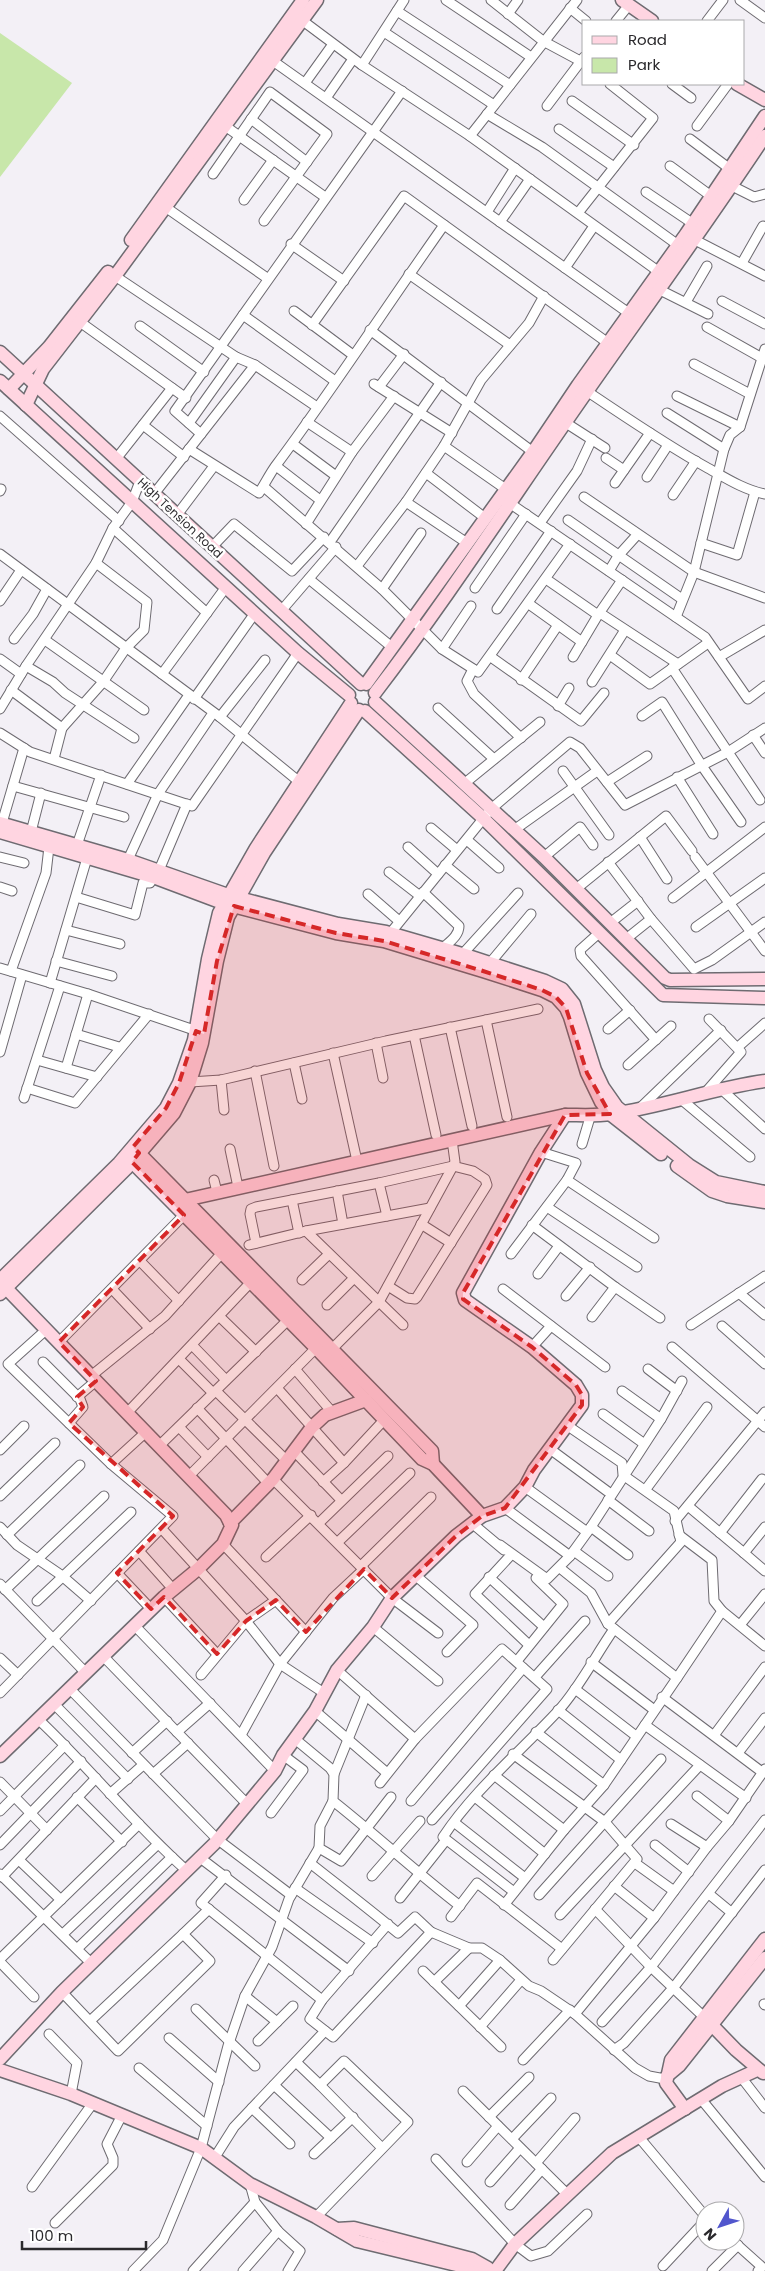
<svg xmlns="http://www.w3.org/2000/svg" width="765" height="2271" viewBox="0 0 765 2271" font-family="Poppins,sans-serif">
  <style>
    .green { fill: #c8e7aa }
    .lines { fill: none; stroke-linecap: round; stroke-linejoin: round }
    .street-casing { stroke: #6e6b71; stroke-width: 11 }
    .secondary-casing { stroke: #6e6b71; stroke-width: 15 }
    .street { stroke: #fff; stroke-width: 9 }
    .secondary { stroke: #ffd5e1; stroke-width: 12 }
    .marked { fill: #d62828; fill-opacity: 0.2; stroke: #d62828; stroke-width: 4; stroke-dasharray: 10 6; stroke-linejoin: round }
    .labels { text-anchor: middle; stroke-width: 5; stroke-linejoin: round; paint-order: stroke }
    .street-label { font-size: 12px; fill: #2a292c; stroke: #fff }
  </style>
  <rect width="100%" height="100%" fill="#f3f0f6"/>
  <path class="green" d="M0,33L72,83L0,177Z"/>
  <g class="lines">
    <defs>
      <g id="street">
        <path d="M446,0L531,57"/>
        <path d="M491,0L543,41L584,63"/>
        <path d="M740,0L765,18"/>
        <path d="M570,8L586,21"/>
        <path d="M397,11L510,85"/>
        <path d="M508,14L518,0"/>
        <path d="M299,18L362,65L470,136L662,274"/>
        <path d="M616,21L629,5"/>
        <path d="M707,21L723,0"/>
        <path d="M384,32L494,105"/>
        <path d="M273,61L630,314"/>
        <path d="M362,65L404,0"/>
        <path d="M305,83L333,44"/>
        <path d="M672,84L691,98"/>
        <path d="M326,98L353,59"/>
        <path d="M572,101L634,145"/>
        <path d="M547,106L584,57"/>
        <path d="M487,114L542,147L678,245"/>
        <path d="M251,119L307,162"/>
        <path d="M221,123L325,197"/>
        <path d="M697,126L728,84"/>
        <path d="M559,129L614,167"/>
        <path d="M470,136L577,0"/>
        <path d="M690,139L730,169"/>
        <path d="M670,166L711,196"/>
        <path d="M213,174L270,92L327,134L264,221"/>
        <path d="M732,186L754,197L765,194"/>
        <path d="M646,192L692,223"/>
        <path d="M244,200L273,160"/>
        <path d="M161,204L267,278"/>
        <path d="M487,212L515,168"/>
        <path d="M578,213L653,118L610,84"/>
        <path d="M500,222L530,179"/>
        <path d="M695,240L765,276"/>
        <path d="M291,244L344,281"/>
        <path d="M742,263L763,226"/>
        <path d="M565,268L594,226"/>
        <path d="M409,274L510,345"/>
        <path d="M115,276L236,357L255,365L154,494"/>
        <path d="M660,290L708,314"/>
        <path d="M722,301L765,324"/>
        <path d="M686,302L707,266"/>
        <path d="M294,311L353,355"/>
        <path d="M243,315L335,381"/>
        <path d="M80,322L186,398"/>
        <path d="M312,325L404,196L608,343"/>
        <path d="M140,326L204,372"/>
        <path d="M707,327L762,358"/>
        <path d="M370,330L533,452"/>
        <path d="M694,364L750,394"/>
        <path d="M255,365L317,407"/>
        <path d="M374,384L452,433"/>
        <path d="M379,387L404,354"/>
        <path d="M582,388C623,415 663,443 706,467C724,477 744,490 765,494"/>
        <path d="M677,396L740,427"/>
        <path d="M667,413L724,449"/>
        <path d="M0,416L119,521"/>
        <path d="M307,422L352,452"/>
        <path d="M189,423L236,357"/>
        <path d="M566,423L605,448"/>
        <path d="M143,425L184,457"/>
        <path d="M201,434L175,411L402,91"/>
        <path d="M293,444L336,476"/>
        <path d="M444,446L507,490"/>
        <path d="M189,449L259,493C265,484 270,473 277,464C335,386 388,304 444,225"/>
        <path d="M606,458L624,470"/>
        <path d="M116,459L172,388"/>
        <path d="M276,466L320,500"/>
        <path d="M426,473L485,518"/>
        <path d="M647,477L668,445"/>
        <path d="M615,483L650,433"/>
        <path d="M264,487L382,589L442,649L478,672L570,544"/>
        <path d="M0,491L1,489"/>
        <path d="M673,495L696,461"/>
        <path d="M584,497L694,572L765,598"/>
        <path d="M505,500L705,637L748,699L765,686"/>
        <path d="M406,502L467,543"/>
        <path d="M177,515L214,466"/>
        <path d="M568,520L682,599"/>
        <path d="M540,523L577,471L592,439"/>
        <path d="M306,524L352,452L394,396"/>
        <path d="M113,528L207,613"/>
        <path d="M330,542L441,382"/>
        <path d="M701,543L737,555L755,492"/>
        <path d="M212,547L234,524L292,571L324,537"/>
        <path d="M0,554L220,717L302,784"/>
        <path d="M357,566L406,502L444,446L481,380L529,323L544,296"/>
        <path d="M609,571L618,556L637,535"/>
        <path d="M309,579L393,648"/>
        <path d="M546,579L598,615"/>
        <path d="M475,588L526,514"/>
        <path d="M382,589L421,533"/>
        <path d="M0,601L21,570"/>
        <path d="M529,604L582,642"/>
        <path d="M497,609L551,531"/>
        <path d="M281,611L336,547"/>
        <path d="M600,613L678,664"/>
        <path d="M676,617L694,572L724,449L730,435L740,427L765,349"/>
        <path d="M14,639L33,614L47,589"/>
        <path d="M45,640L144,710"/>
        <path d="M442,649L471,606"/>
        <path d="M610,655L650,684L708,643"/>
        <path d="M491,657L581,721L604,693"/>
        <path d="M573,657L598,615L622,580"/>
        <path d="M719,657L765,630"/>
        <path d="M0,659L21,674"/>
        <path d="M26,666L53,682L65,693L134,738"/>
        <path d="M672,668L760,800"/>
        <path d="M473,669L467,681L474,694L521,738"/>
        <path d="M162,674L226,587"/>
        <path d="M521,680L558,625"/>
        <path d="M592,682L625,630"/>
        <path d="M11,690L62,728L103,682L126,648L144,630L147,602L96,563"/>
        <path d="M194,699L255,613"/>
        <path d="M558,706L569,688"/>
        <path d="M438,708L494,759"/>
        <path d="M0,709L26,666L96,563L113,528L132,502L140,481"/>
        <path d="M642,716L662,702L702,766L741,822"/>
        <path d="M220,717L265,660"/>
        <path d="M0,733L30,752L192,806L298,653"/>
        <path d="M753,735L765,753"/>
        <path d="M54,759L62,728"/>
        <path d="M563,771L609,835"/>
        <path d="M677,777L713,834"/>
        <path d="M607,782L647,756"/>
        <path d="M465,783L540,722"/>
        <path d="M127,784L189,695"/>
        <path d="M13,786L124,817"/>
        <path d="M2,823L24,748"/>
        <path d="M431,828L457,850"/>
        <path d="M514,830L597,771"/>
        <path d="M31,832L41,793"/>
        <path d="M640,837L667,879"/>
        <path d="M467,840L499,868"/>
        <path d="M408,847L438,874"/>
        <path d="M75,851L101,775"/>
        <path d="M0,857L24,863"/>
        <path d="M544,857L580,827L593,845"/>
        <path d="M695,857L765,951"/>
        <path d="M608,862L651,919L694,969L712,960L765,922"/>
        <path d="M126,864L158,794L213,713"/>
        <path d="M445,865L474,889"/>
        <path d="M389,872L420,896"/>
        <path d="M157,875L187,804"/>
        <path d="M0,887L12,891"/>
        <path d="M576,889L666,816L692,851"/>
        <path d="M423,892L459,926C459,936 449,942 442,949"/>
        <path d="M368,894L399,921"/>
        <path d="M76,897L135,915L143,883H150L153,877"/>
        <path d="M673,898L765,827"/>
        <path d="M610,923L638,901"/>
        <path d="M696,927L765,878"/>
        <path d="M66,930L120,944"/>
        <path d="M599,933L580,950L581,956L656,1040"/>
        <path d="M631,935L651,919"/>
        <path d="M388,936L491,809L570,742L580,748L625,805L728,752L765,728"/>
        <path d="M459,958L518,893"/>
        <path d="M56,961L112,976"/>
        <path d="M490,963L531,914"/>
        <path d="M0,968L88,994L200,1032"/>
        <path d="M11,971L46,873L49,847"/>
        <path d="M50,983L87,858"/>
        <path d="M486,1020L507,1117"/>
        <path d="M450,1027L472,1126"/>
        <path d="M608,1029L630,1010"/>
        <path d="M76,1034L119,1047"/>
        <path d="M414,1035L436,1135"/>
        <path d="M376,1043L383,1078"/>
        <path d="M738,1047L765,1023"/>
        <path d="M0,1052L22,975"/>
        <path d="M333,1053L357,1161"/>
        <path d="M37,1060L97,1077"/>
        <path d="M294,1063L302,1099"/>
        <path d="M628,1065L671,1026"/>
        <path d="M66,1068L88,994"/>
        <path d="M255,1071L274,1166"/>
        <path d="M221,1080L224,1110"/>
        <path d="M190,1082L221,1080L386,1041L538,1009"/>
        <path d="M27,1088L75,1103L149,1014"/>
        <path d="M720,1088L765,1129"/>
        <path d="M705,1093L741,1052L709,1019"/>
        <path d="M24,1098L60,986"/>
        <path d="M682,1100L750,1157"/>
        <path d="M639,1109L721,1030"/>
        <path d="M582,1144L591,1114"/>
        <path d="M230,1149L238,1187"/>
        <path d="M214,1180L217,1192"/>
        <path d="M567,1180L654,1238"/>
        <path d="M379,1183L387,1216"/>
        <path d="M337,1191L343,1224"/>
        <path d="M292,1200L299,1233"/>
        <path d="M547,1207L637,1267"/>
        <path d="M421,1224L451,1243"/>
        <path d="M532,1225L615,1287L592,1317"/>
        <path d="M306,1231L403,1325"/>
        <path d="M256,1243L250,1214L251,1209L256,1207L379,1183L453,1166L473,1171L485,1179L487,1185L417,1297L415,1299L407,1298L388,1286"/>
        <path d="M249,1245L306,1231L430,1208"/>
        <path d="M511,1254L567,1180L576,1163L541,1152"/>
        <path d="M140,1261L179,1301"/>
        <path d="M538,1274L559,1246"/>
        <path d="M302,1280L329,1254"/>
        <path d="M615,1287L660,1318"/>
        <path d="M112,1289L150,1329"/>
        <path d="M503,1289L605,1367"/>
        <path d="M739,1293L765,1315"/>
        <path d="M566,1296L590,1267"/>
        <path d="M327,1305L354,1278"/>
        <path d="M220,1317L256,1352"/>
        <path d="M691,1325L765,1276"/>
        <path d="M722,1326L765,1364"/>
        <path d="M59,1342L184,1215"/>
        <path d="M193,1346L226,1380"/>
        <path d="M532,1347L551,1326"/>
        <path d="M672,1347L765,1427"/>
        <path d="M329,1352L379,1302L453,1166L455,1162L452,1140"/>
        <path d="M179,1359L213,1393"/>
        <path d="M43,1362L80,1399L83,1407L69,1423"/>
        <path d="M295,1369L332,1412"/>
        <path d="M648,1369L677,1391"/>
        <path d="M91,1376L165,1316L222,1253"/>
        <path d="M277,1388L344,1463"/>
        <path d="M216,1391L287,1461"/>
        <path d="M622,1391L661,1419"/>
        <path d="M77,1397L96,1381"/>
        <path d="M197,1408L269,1484"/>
        <path d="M127,1413L251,1282"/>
        <path d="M603,1414L643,1443"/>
        <path d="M568,1426L622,1463L623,1475L674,1511L681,1542L608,1624"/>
        <path d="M179,1427L208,1457"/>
        <path d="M159,1446L288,1320"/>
        <path d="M550,1449L611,1494"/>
        <path d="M0,1450L24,1426"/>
        <path d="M294,1451L341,1500"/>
        <path d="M111,1464L146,1432"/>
        <path d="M189,1476L316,1348"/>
        <path d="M273,1479L392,1598L438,1633"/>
        <path d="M323,1482L344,1463L384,1420"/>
        <path d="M525,1487L587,1532"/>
        <path d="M646,1489L707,1407"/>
        <path d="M0,1496L55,1443"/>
        <path d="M608,1500L649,1531"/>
        <path d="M688,1506L744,1553L765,1527"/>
        <path d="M505,1508L570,1556"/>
        <path d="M675,1521L765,1412"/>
        <path d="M319,1523L388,1456"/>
        <path d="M473,1524L504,1550"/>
        <path d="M0,1527L17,1545L61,1575L91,1601"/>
        <path d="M591,1527L628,1555"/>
        <path d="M162,1529L246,1621L280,1664L324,1693"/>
        <path d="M720,1533L762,1479"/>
        <path d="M7,1535L80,1465"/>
        <path d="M679,1535L712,1560L714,1601L722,1611L765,1646"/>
        <path d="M338,1542L410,1473"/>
        <path d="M223,1544L306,1632"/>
        <path d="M500,1545L547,1579L570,1556L591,1527L661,1419L682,1381"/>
        <path d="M139,1551L173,1589"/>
        <path d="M574,1551L608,1576"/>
        <path d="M744,1553L765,1571"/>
        <path d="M510,1556L475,1594L529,1645"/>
        <path d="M266,1557L311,1515"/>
        <path d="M361,1566L431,1497"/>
        <path d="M117,1573L151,1609"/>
        <path d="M415,1575L473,1625L447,1652"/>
        <path d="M489,1577L544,1627"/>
        <path d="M0,1584L85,1672"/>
        <path d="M5,1590L104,1496"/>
        <path d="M164,1597L217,1654"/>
        <path d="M37,1601L131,1512"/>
        <path d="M740,1625L765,1594"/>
        <path d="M135,1626L275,1771"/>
        <path d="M373,1627L438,1681"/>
        <path d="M103,1656L247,1804"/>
        <path d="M0,1658L18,1675"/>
        <path d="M517,1661L563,1604L536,1578"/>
        <path d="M591,1662L653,1709"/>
        <path d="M337,1670L415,1739"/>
        <path d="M201,1675L246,1621L276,1600"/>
        <path d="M535,1677L585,1621"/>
        <path d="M677,1678L722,1611"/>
        <path d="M69,1688L217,1839L291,1895"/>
        <path d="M575,1689L636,1736"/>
        <path d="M0,1693L173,1516L111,1464L8,1364L47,1329"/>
        <path d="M662,1697L762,1772"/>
        <path d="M54,1704L128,1779"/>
        <path d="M558,1710L621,1760"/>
        <path d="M315,1711L387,1773"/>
        <path d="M39,1720C90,1768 133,1823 186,1870"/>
        <path d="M645,1725L746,1798"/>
        <path d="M177,1732L210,1703"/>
        <path d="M536,1732L604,1785"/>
        <path d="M715,1734L765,1667"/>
        <path d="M241,1735L280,1664L333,1598L364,1569"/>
        <path d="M295,1739L330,1768L334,1774L333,1801C376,1835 416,1872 460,1906"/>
        <path d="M132,1753L167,1721"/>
        <path d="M738,1753L765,1718"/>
        <path d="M513,1754L605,1822L637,1859L553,1960"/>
        <path d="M153,1774L188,1743"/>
        <path d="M334,1774L366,1695"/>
        <path d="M494,1775L564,1830"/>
        <path d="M0,1782L47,1830"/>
        <path d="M380,1783L415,1739L502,1649L547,1689L432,1820"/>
        <path d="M110,1794L143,1765"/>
        <path d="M697,1796L729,1821"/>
        <path d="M77,1797L122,1842"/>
        <path d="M475,1797L545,1854"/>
        <path d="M333,1801L320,1826L319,1848L341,1861L391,1797"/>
        <path d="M411,1801L523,1668"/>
        <path d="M0,1811L65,1745"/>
        <path d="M271,1813L303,1770L283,1755"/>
        <path d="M455,1823L525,1878"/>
        <path d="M671,1824L707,1847"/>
        <path d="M0,1845L81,1761"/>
        <path d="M655,1845L689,1872"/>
        <path d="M199,1857L349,1971"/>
        <path d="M19,1860L61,1900"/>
        <path d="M310,1863C339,1886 369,1909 398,1933L415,1917L431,1932L333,2037L310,2019L322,2000L388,1924"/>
        <path d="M635,1863L674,1891"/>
        <path d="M0,1874L91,1963"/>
        <path d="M226,1875L201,1903L322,2000"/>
        <path d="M372,1876L420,1821"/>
        <path d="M2,1877L96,1778"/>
        <path d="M614,1886L654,1918"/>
        <path d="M295,1888L373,1943"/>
        <path d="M514,1892L443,1837C474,1790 519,1753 558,1711C580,1687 595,1656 614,1629"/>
        <path d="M709,1894L732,1913"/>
        <path d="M539,1895L661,1759"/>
        <path d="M400,1898L446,1840"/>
        <path d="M504,1905L564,1830L604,1785L677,1678L608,1624L591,1593L560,1568"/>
        <path d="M595,1909L651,1967L705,2018"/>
        <path d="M560,1915L700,1765"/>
        <path d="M451,1917L477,1883L562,1949"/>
        <path d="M431,1932L469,1948H482L500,1960L529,1986L541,1991L575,2014L635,2068L649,2076L665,2079"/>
        <path d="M63,1934L158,1844"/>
        <path d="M183,1934L209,1909"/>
        <path d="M78,1948L172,1857"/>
        <path d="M0,1959L139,1824"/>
        <path d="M0,1962L34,1997"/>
        <path d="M423,1971L501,2047"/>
        <path d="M434,1982L469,1948"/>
        <path d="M62,1992L118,2051L210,1961L183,1934L90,2021"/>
        <path d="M245,1996L277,2022"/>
        <path d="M764,2004L765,2005"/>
        <path d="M459,2006L500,1960"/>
        <path d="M196,2009L255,2066"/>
        <path d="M575,2014L654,1918L707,1847L729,1821L765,1769"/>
        <path d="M602,2022L651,1967L765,1820"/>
        <path d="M480,2027L521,1980"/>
        <path d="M49,2034L77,2063L71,2094"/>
        <path d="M169,2038L219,2082"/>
        <path d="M258,2041L293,2006"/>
        <path d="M614,2050L624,2043L674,1987L765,1870"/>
        <path d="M523,2060L570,2010"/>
        <path d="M296,2062L320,2085L344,2061L408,2122L316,2217"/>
        <path d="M139,2068L207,2126"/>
        <path d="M741,2077L765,2108"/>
        <path d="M274,2085L331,2138"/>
        <path d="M320,2085L382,2148"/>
        <path d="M463,2091L568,2195"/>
        <path d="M701,2099L765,2177"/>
        <path d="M252,2108L290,2144"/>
        <path d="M489,2117L529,2077"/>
        <path d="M638,2136L705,2216"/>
        <path d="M512,2139L551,2098"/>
        <path d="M314,2154L353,2117"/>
        <path d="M215,2157L234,2127L325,2031"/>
        <path d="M436,2159L515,2244L531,2256L548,2251L587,2214"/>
        <path d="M467,2162L498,2126"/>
        <path d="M536,2163L575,2118"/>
        <path d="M490,2182L520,2148"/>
        <path d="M250,2184L255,2202L278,2231L300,2251L288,2271"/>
        <path d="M32,2187L93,2103"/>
        <path d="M510,2205L542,2169"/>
        <path d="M55,2223L113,2165V2158L107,2144L122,2115"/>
        <path d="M733,2241L762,2267L758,2271"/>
        <path d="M663,2266L705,2221"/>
        <path d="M133,2271L163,2240L201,2148L228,2046L245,1996L272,1947L289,1899L319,1848"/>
        <path d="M193,2271L255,2202"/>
        <path d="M243,2271L278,2231"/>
        <path d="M712,2271L738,2245"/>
      </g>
      <g id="secondary">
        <path d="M622,0L652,21"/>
        <path d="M737,84L765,100"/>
        <path d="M131,240L303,0"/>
        <path d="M0,352L361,684"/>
        <path d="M0,381L298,653L349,695"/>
        <path d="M9,389L49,347L108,272"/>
        <path d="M26,405L43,369L115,276L317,0"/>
        <path d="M366,684L533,452L578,385L686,234L765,116"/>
        <path d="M375,693C450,595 517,491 588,390C647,306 708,222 765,136"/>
        <path d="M375,702L544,857L665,978L670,980L765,979"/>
        <path d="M365,711L483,818L663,995L765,998"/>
        <path d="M0,823L128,860L228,895L338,924L386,932L462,954L545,981L562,989L574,1004L595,1070L603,1087L617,1107L689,1165L716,1182L765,1192"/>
        <path d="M0,832L153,877L225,904L336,933L384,941L483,971L542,990L556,997L566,1008L570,1017L587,1073L601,1102L610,1114L661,1154"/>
        <path d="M134,1148L432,1451L433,1464"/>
        <path d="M127,1157L316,1348L422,1459L433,1464L482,1516"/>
        <path d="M677,1166L712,1191L727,1196L765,1202"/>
        <path d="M174,1204L185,1200L565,1115C580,1115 596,1116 611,1114C663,1107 713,1088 765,1081"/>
        <path d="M0,1280L119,1163L166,1108L179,1083L194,1040L208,959L219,913L256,848L351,703"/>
        <path d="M0,1282L226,1515L230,1523"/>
        <path d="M0,1294L126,1169L174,1113L190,1082L202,1043L217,961L228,917L264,853L359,710"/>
        <path d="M0,1756L164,1597L198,1569L223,1544L232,1525L230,1523L273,1479L312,1427L325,1415L366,1400"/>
        <path d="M707,2020L736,2050L763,2073"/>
        <path d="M0,2059L62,1992L214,1844L275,1771L283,1755L315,1711L337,1670L373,1627L392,1598L456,1536L482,1516L505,1508L525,1487L534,1470L582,1405V1395L576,1385L532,1347L465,1300L463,1293L541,1152L565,1115"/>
        <path d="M0,2070L71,2094L201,2148L250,2184L316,2217L357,2241L469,2268H486"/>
        <path d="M667,2076L679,2066L765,1958"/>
        <path d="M685,2109L666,2083L671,2060L765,1939"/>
        <path d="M337,2229L354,2228L472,2259L488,2268"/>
        <path d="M495,2271L515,2244L612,2153L722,2086L757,2070"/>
      </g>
    </defs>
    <use href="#street" class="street-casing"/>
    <use href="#secondary" class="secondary-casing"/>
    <use href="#street" class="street"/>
    <use href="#secondary" class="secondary"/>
  </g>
  <path class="marked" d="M234,906L336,933L384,941L483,971L542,990L556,997L566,1008L587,1073L610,1114L565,1115L463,1293V1299L532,1347L576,1385L582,1395V1405L505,1508L482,1516L456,1536L392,1598L364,1569L306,1632L276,1600L246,1621L217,1654L164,1597L151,1609L117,1573L173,1516L69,1423L83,1407L77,1397L96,1381L59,1342L184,1215L132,1162L139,1153L133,1147L166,1108L179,1083L196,1031L204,1034L217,961Z"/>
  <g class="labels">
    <g class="street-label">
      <text transform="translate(180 518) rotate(43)" y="4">High Tension Road</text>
    </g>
  </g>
  <rect x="582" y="20" width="162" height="65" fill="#ffffff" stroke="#aaa9ab"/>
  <rect x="592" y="36" width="25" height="8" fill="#ffd5e1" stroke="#aaa9ab"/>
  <text x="628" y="45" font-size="15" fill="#2a292c">Road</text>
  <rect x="592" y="58" width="25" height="15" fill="#c8e7aa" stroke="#aaa9ab"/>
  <text x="628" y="70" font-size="15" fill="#2a292c">Park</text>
  <g transform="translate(720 2226) rotate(230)"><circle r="24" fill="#ffffff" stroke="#aaa9ab"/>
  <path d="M0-4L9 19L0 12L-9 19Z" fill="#5156cd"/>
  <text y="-8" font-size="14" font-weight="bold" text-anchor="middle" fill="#2a292c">N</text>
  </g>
  <path d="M22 2241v8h124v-8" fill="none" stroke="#2a292c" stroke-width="2.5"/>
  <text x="30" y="2241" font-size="15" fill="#2a292c" stroke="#ffffff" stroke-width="4" paint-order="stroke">100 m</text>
</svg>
